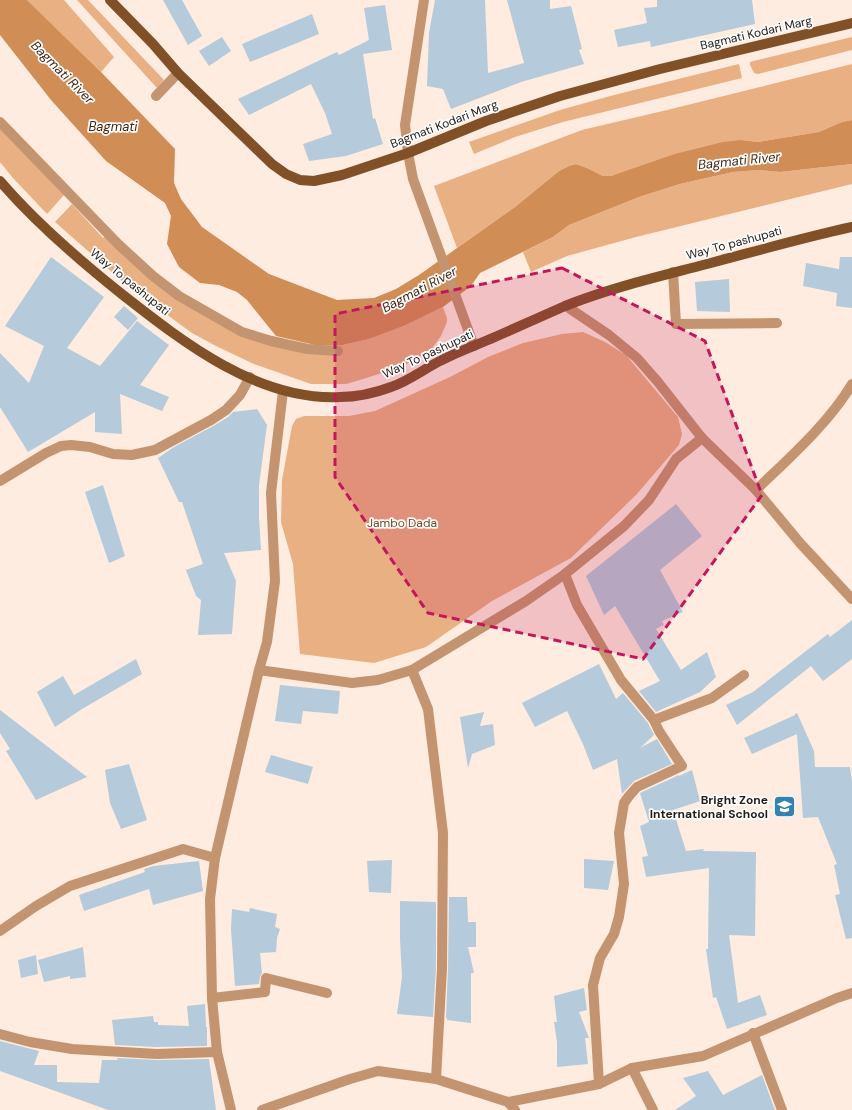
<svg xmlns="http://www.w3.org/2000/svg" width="852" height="1110" viewBox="0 0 852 1110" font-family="'DM Sans',sans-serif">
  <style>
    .green { fill: #e9b083 }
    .water { fill: #d08d56 }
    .building { fill: #b5cada }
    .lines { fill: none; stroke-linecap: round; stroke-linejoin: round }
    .minor { stroke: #c3946f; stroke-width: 10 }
    .major { stroke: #815027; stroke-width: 10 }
    .marked { fill: #c2185b; fill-opacity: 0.2; stroke: #c2185b; stroke-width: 3; stroke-dasharray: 8 5; stroke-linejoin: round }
    .labels { text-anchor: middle; stroke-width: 3.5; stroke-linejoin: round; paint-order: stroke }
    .street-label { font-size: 12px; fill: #241c16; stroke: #fdfdfd }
    .park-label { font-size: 12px; fill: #75471f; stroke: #fdfdfd }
    .poi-label { font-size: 12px; font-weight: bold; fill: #241c16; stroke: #fdfdfd; text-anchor: end }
    .water-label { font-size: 13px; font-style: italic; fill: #442810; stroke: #fdfdfd }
  </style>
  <rect width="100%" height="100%" fill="#fdecdf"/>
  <g class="green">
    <path d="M27,0H64L114,57L101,72Z"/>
    <path d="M77,0H88L164,80L157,88Z"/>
    <path d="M852,37V50L758,74L754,73L750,65V62Z"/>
    <path d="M739,64L742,78L563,122L515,137L474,154L469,142L560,110L614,95Z"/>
    <path d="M852,64V120L842,122L819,132L758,142L741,140L611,176H603L587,168L576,164L569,166L559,171L515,207L457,248L434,186L582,130L667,110Z"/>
    <path d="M0,127L64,195L47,214L13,178L0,162Z"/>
    <path d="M852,164V184L636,237L567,256L531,272L523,252L553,237L569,225L639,197L680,184L733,172L758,170L780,172Z"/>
    <path d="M72,204L103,238L110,231L181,295L248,330L289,340L315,345H343L369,339L404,326L443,307L447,318V322L441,336L430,351L401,367L360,380L346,384H311L254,364L216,346L192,333L129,287L55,222Z"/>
    <path d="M583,332L605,342L626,355L678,417L682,434L679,445L636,495L571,558L492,601L426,647L374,663L300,654L293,564L281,522L282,480L292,426L296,419L304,416H349L375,411L450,377L488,357L523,343L562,334Z"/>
  </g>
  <path class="water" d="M0,0H27L101,72L175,149L174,183L181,199L202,227L269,274L337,300L374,298L396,289L419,275L515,207L559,171L569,166L576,164L587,168L603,176H611L675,154L723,142L741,140L758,142L819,132L842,122L852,120V164L780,172L758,170L733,172L680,184L639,197L569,225L553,237L480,273L471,286L443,307L404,326L369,339L343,345H315L276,336L247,300L237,292L219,285L200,283L179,267L167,244L171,216L165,203L106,161L51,100L0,35Z"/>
  <g class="building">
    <path d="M163,0H182L202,36L188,45Z"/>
    <path d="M435,0H485L488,73L524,63L507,0H550V9L571,6L582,49L579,50L584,64L521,82L451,109L443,89L427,86L429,33Z"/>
    <path d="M657,0H752L755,24L651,47L650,41L618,47L614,30L647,23L644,8L657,7Z"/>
    <path d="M385,5L392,50L363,54L373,119L375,118L383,144L346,156L309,161L303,144L332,134L325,113L311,84L249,115L238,99L337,52L339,55L369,40L364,8Z"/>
    <path d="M312,14L319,34L250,62L242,44Z"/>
    <path d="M222,37L231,51L209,66L199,51Z"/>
    <path d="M51,257L104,297L67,348L100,366L137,321L169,345L140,385L169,397L162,411L120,394L122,434L95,432V412L28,452L0,407V353L29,383L44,346L5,326Z"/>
    <path d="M840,257H852V308L836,306L837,293L803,286L806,263L839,269Z"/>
    <path d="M729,279L730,312L697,311L695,282Z"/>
    <path d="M124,306L138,318L128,330L114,317Z"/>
    <path d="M257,409L267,425L259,485V517L261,550L224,553L236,581L232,634L198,635L201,600L196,596L186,570L203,564L182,502H179L158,458L174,447L215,425L228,417L233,412Z"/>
    <path d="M103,485L125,556L109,563L85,492Z"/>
    <path d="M676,504L702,536L660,570L683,612L662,621L664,625L656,629L681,670L707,652L716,677L700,692L656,712L639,691L660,681L615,606L604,615L586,576Z"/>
    <path d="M852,620V659L823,681L811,666L737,725L726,705L753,692L828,634L830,637Z"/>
    <path d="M136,659L142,674L82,709L55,727L37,692L63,676L74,695Z"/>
    <path d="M599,664L616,699L623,693L648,723L654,735L640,748L657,739L672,764L634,781L622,794L617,759L593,770L583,744L567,711L535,727L522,703Z"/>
    <path d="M280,685L340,691L338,714L303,711L301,724L275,721Z"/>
    <path d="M0,710L87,777L36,800L6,751L10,749L0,733Z"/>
    <path d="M484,712L480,726L493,724L495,745L472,754L468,768L460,717Z"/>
    <path d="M797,713L814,751L815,767H850L852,782V938L846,939L835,895L840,894L834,865L837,864L818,817L803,818L797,734L752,754L744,738L795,715V714Z"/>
    <path d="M271,755L313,767L308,784L265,772Z"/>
    <path d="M129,764L147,820L121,829L110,803L105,770Z"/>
    <path d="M692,770L700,801L673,810L686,851L704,849L703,851L756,852L755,936L729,935L738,1003L760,995L767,1015L727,1029L716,997L713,998L706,949H708L709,868L646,877L642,857L648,856L640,826L649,822L640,793L679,775V776Z"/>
    <path d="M584,859L614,861L608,890L584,888Z"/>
    <path d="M392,860L391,893L369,892L367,861Z"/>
    <path d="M199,861L203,891L153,905L149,889L84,911L79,895L145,872L144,869L153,866Z"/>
    <path d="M449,897H467L468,922H476V947H468L474,973H471V1023L447,1020V1018H446L448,968Z"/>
    <path d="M400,901L436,902V968L433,1017L397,1014L402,977L400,939Z"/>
    <path d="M250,908L277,914L275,927L280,929L277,938L276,952L260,953L262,973L260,977L259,984L235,986L231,929L232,909L249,912Z"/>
    <path d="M83,947L86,977L70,979V976L44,982L38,960Z"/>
    <path d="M36,955L38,974L21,978L18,960Z"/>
    <path d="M584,988L587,1010L579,1012L589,1038H585L588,1064L557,1067V1042L554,1022H557L554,996Z"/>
    <path d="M205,1004L206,1027H207V1046L157,1047L115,1045L112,1020L153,1016L154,1022H158V1025L189,1026L187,1006Z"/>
    <path d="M0,1041L39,1051L34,1065H57V1082L99,1083L102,1060H118L117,1058L157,1060L209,1059L216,1110H108L0,1071Z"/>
    <path d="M708,1071L723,1095L762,1075L775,1110H675L696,1096L683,1078Z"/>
  </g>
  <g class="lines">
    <g class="minor">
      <path d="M424,0L405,125L408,153L413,179L474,346"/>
      <path d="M156,96L178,73"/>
      <path d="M0,122L118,244L153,276L179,296L242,332L271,341L307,349L338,351"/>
      <path d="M673,272L676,324L777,323"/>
      <path d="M566,306L609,335L637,358L658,382L702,438L756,490L800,543L852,599"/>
      <path d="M0,481L46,453L61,446L71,445L90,447L113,454L132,455L155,450L211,420L226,410L240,395L250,377"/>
      <path d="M756,490C789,458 828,424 852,384"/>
      <path d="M565,574L577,605L621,680L654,720L659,731L682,766L637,787L629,796L624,803L619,833L624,884L619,917L614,934L600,958L593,985L599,1084"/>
      <path d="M259,670L352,683L378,680L412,670L526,601L565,574L624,526L649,500L676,459L702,438"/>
      <path d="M412,670L428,709L443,833L442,968L436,1079"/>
      <path d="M654,720L712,698L744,675"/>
      <path d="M0,931L36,906L70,886L183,849L215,858"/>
      <path d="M212,998L265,992L266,978L327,993"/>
      <path d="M753,1033L782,1110"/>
      <path d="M0,1034L30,1042L72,1049L157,1054L217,1052"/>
      <path d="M632,1068L653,1110"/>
      <path d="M508,1102L515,1110"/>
      <path d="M231,1110L217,1052L212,998L210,899L215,858L259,670L267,642L275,581L271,493L283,391"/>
      <path d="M262,1110L350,1079L378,1071L436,1079L508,1102L599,1084L632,1068L703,1056L837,998L852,993"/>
    </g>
    <g class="major">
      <path d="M110,0L153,44L178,73L272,164L286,174L300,180L314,181L342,175L408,153L486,121L560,96L660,69L852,23"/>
      <path d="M0,181C36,223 79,260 123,295C183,342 258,401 340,397C357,397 375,393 391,387C409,381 425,368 442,360C459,351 477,345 495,337C518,327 542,316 565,306C610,288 657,277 703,265C753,252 802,238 852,227"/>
    </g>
  </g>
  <path class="marked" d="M562,268L705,341L762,495L643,659L428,613L335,477V314Z"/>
  <defs>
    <symbol id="school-square" viewBox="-11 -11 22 22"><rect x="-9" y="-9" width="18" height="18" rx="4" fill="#3481b4" stroke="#fdfdfd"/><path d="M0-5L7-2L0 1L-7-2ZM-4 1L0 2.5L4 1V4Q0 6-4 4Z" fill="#fff"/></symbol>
  </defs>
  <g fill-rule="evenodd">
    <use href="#school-square" x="772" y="794" width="25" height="25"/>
  </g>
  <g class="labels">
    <g class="street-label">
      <text transform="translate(756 33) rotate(-13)" y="4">Bagmati Kodari Marg</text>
      <text transform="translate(444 124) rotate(-21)" y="4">Bagmati Kodari Marg</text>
      <text transform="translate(734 243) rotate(-15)" y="4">Way To pashupati</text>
      <text transform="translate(130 282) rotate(39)" y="4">Way To pashupati</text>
      <text transform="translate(428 354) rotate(-25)" y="4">Way To pashupati</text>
    </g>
    <g class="park-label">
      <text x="402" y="527">Jambo Dada</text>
    </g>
    <g class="poi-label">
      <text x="768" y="804">Bright Zone<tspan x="768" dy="14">International School</tspan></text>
    </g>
    <g class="water-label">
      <text transform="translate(63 72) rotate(45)" y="5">Bagmati River</text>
      <text x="113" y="131">Bagmati</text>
      <text transform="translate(739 160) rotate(-6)" y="5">Bagmati River</text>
      <text transform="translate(419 289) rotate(-28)" y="5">Bagmati River</text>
    </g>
  </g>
</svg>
